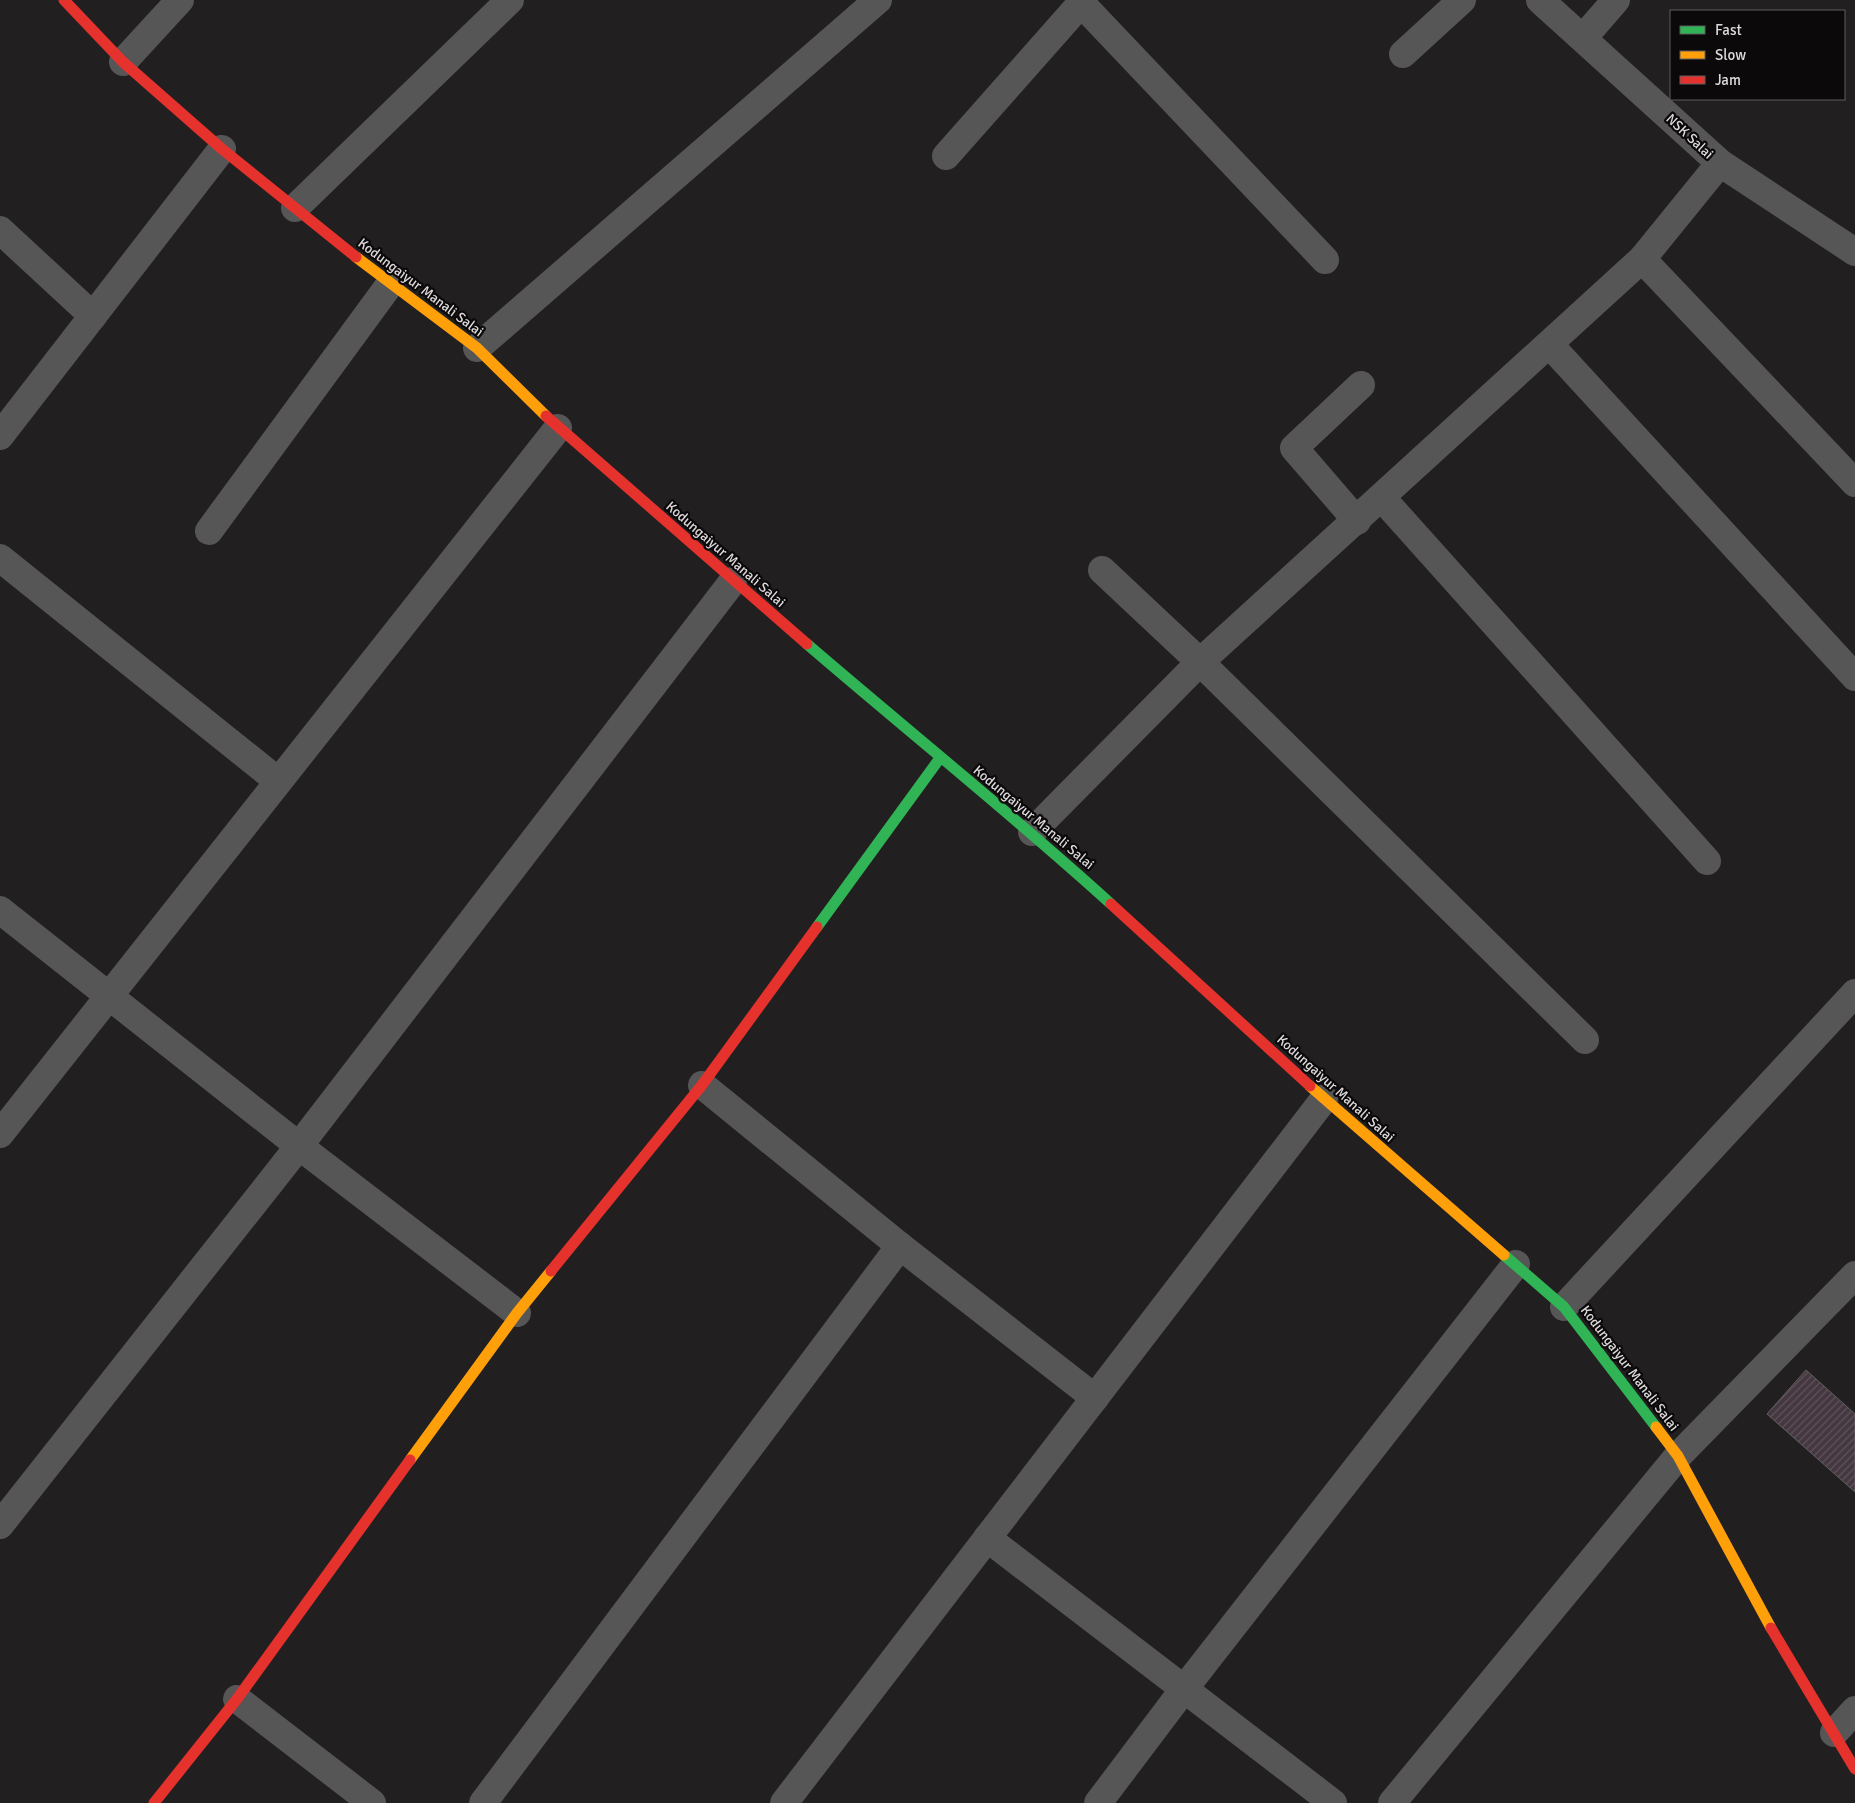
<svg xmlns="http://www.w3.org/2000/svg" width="1855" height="1803" viewBox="0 0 1855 1803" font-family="Signika,sans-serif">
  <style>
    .building { fill: url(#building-hatch); stroke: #636162 }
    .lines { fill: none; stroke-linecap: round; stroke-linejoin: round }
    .street { stroke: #575657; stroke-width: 28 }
    .fast { stroke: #30b455; stroke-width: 11 }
    .slow { stroke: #ff9f0a; stroke-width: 11 }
    .jam { stroke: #e5322d; stroke-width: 11 }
    .labels { text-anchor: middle; stroke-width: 4.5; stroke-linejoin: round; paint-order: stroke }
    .street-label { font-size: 14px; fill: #dedadc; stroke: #0b090a }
  </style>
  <defs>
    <pattern id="building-hatch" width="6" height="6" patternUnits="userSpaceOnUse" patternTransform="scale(1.25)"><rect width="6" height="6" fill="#453740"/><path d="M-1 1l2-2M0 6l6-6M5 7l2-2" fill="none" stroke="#5f535b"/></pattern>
  </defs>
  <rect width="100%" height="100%" fill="#221f21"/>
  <path class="building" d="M1806,1370L1855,1414V1492L1767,1414Z"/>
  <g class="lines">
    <g class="street">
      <path d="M1540,0L1720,163L1855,252"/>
      <path d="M1081,3L1325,260"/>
      <path d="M1583,38L1616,0"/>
      <path d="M1403,54L1462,0"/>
      <path d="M123,62L180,0"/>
      <path d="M946,156L1084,0"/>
      <path d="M295,208L510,0"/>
      <path d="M0,230L93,316"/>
      <path d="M1642,259L1855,483"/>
      <path d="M1550,345L1855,677"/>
      <path d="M477,348L878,0"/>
      <path d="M0,436L222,149"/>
      <path d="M1382,498L1707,861"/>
      <path d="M1357,521L1294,448L1361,385"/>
      <path d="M209,531L390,284"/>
      <path d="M0,558L278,781"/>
      <path d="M1102,570L1200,662L1585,1040"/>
      <path d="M1032,832L1200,662L1642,259L1720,163"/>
      <path d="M0,910L299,1146L517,1313"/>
      <path d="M702,1085L900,1246L1095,1398"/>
      <path d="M0,1134L558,428"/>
      <path d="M1564,1307L1855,993"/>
      <path d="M0,1525L299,1146L733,581"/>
      <path d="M987,1538L1333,1803"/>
      <path d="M237,1699L372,1803"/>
      <path d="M1834,1733L1855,1710"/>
      <path d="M483,1803L900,1246"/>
      <path d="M784,1803L1324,1099"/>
      <path d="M1098,1803L1184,1689L1516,1264"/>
      <path d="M1392,1803L1678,1456L1855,1275"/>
    </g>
    <g class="fast">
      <path d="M807,644C908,731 1012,814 1111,904"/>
      <path d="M817,927L940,758"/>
      <path d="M1504,1255L1564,1307L1656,1427"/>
    </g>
    <g class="slow">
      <path d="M356,257L477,348L546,416"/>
      <path d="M1310,1086L1504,1255"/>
      <path d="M1656,1427L1678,1456L1771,1628"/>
      <path d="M410,1460L517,1313L551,1271"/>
    </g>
    <g class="jam">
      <path d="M64,0L123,62L222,149L356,257"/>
      <path d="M546,416L807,644"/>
      <path d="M1111,904L1310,1086"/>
      <path d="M551,1271L702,1085L817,927"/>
      <path d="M1771,1628L1855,1769"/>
      <path d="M154,1803L237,1699L410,1460"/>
    </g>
  </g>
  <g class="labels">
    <g class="street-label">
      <text transform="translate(1690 136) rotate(43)" y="5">NSK Salai</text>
      <text transform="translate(421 287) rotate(37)" y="5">Kodungaiyur Manali Salai</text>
      <text transform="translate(726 554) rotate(41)" y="5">Kodungaiyur Manali Salai</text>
      <text transform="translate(1034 817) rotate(40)" y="5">Kodungaiyur Manali Salai</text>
      <text transform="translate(1336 1088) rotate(42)" y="5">Kodungaiyur Manali Salai</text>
      <text transform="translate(1630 1368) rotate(53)" y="5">Kodungaiyur Manali Salai</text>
    </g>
  </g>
  <rect x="1670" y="10" width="175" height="90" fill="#0b090a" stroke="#5f5d5e"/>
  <rect x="1680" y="26" width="25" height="8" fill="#30b455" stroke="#5f5d5e"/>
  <text x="1715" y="35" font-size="15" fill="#dedadc">Fast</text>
  <rect x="1680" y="51" width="25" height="8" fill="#ff9f0a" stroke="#5f5d5e"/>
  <text x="1715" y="60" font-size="15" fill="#dedadc">Slow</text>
  <rect x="1680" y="76" width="25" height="8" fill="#e5322d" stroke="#5f5d5e"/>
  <text x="1715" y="85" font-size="15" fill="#dedadc">Jam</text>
</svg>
